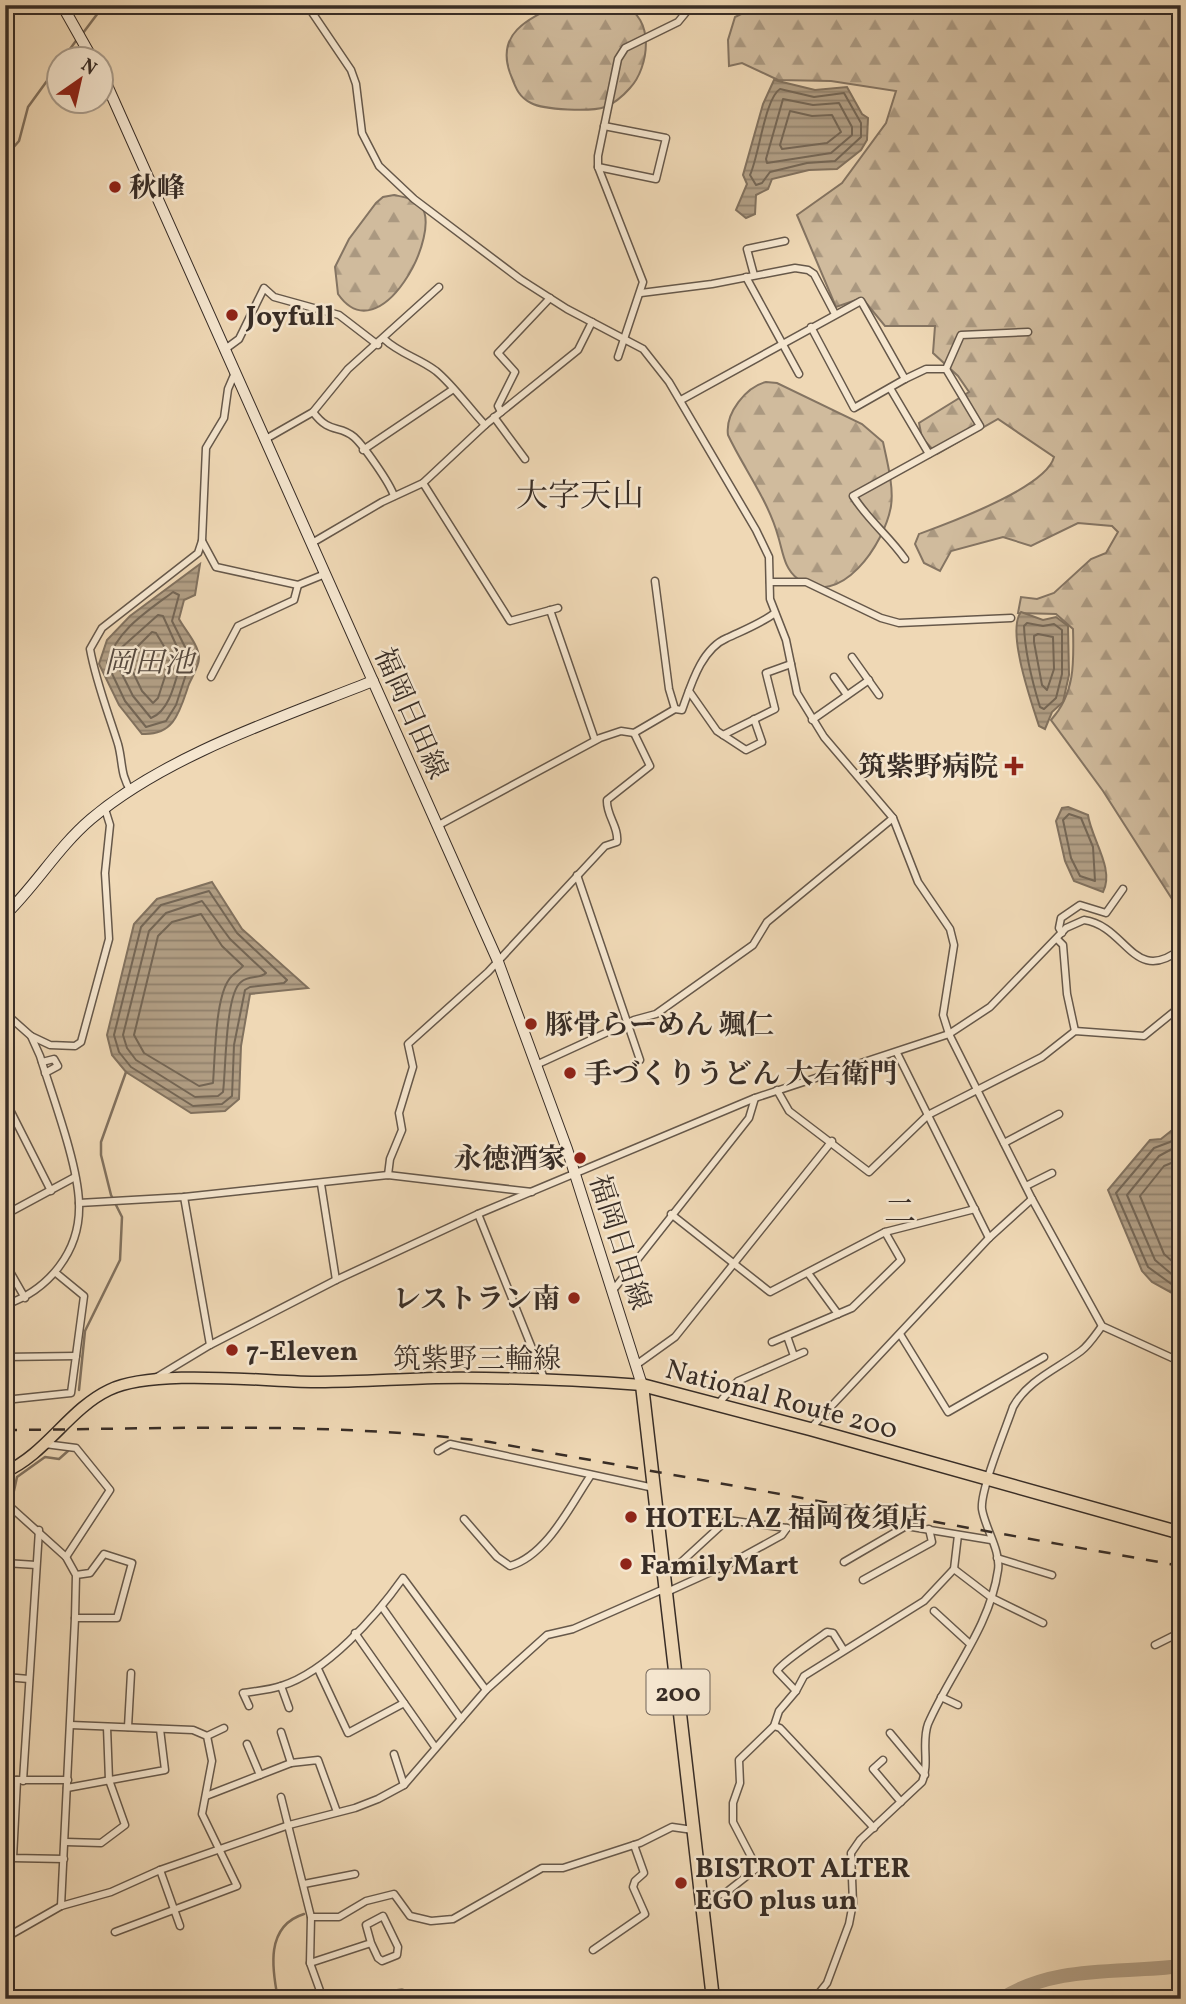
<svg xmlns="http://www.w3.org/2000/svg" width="1186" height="2004" viewBox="0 0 1186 2004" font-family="Vollkorn,'Noto Serif JP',serif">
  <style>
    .forest { fill: url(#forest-firs); stroke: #847462; stroke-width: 2 }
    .water { fill: url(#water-rules); stroke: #81715e; stroke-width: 2 }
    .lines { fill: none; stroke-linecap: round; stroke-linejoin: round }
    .shore { stroke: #746655; stroke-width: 2 }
    .stream { stroke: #81715e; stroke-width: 2.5 }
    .river { stroke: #b19e84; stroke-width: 14 }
    .street-casing { stroke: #66584a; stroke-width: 9 }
    .secondary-casing { stroke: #382d26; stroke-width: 12 }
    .primary-casing { stroke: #382d26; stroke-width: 13 }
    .highway-casing { stroke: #382d26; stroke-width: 15 }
    .street { stroke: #f5e6cf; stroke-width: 6 }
    .secondary { stroke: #f5e6cf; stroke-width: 10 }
    .primary { stroke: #efd8b5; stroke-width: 10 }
    .highway { stroke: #efd8b5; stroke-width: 12 }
    .rail { stroke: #382d26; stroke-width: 2.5; stroke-dasharray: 12 12; stroke-linecap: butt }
    .poi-dot { fill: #8f2418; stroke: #f5e6cf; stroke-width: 2.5 }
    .labels { text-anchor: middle; stroke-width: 5; stroke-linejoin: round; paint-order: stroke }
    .shield { fill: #f5e6cf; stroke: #716459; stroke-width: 2 }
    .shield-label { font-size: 26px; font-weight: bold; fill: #382d26 }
    .poi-label { font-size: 28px; font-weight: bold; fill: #382d26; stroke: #f5e6cf; text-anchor: start }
    .street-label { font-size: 28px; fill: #382d26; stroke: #f5e6cf }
    .water-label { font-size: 30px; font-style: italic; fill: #56493e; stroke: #f5e6cf }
    .quarter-label { font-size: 32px; fill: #382d26; stroke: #f5e6cf }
  </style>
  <defs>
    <pattern id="forest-firs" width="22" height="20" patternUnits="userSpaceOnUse" patternTransform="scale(1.75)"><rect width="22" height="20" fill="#d0bb9d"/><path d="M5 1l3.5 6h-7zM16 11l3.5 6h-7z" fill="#aa9880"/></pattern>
    <pattern id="water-rules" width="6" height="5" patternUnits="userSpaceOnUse" patternTransform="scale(1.75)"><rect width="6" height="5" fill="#b19e84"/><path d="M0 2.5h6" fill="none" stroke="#91816c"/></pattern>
  </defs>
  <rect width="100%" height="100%" fill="#efd8b5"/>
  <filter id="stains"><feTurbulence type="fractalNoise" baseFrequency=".00286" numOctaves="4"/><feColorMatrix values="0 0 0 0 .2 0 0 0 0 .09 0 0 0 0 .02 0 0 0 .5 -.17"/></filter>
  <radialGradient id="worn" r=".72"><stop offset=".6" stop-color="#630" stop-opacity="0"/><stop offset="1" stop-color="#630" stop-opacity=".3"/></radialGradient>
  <g class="forest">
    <path d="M558,5C574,5 609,1 622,5C656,17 649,68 630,88C623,96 615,103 605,107C591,112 544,110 531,103C518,97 515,86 510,73C496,34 527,19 558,5Z"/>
    <path d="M760,5H1181V913L1103,791L1051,720C1075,694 1074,662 1073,629L1056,614L1018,613L1021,597L1037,599L1054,593L1091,559L1106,553L1118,532L1112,526L1078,523L1031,546L1003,537L951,551L940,571L924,563L915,544L919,534C949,523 1046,488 1054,457L998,419L937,454L922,438L919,423L969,392L958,376L933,353L935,326H885L862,298L836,307L797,215L842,183L886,123L896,91L831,81L778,80L742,63L729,66L728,40L735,17Z"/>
    <path d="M394,195C403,197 413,198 420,205C445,230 380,355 338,294L335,267L349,239L376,203L383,197Z"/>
    <path d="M766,382L777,383L862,424L883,442C887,461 894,487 891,506C885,543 840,611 798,579C784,569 783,552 778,536C768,500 744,469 728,435C725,413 746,387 766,382Z"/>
  </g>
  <g class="water">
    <path d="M774,80L815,90L847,87L862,114L868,118L867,140L861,150L837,169L809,170L772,179L768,189L756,195L755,214L746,218L736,210L747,184L743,175L763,104Z"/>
    <path d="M200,564L195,595L184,600L179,619C185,630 199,645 199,658C199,666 192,677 189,684C180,710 175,736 142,734L119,705L99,664L107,640L130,616Z"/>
    <path d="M1021,612L1043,620L1056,617L1068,626L1069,675L1063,702L1052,712L1045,729L1039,726C1032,704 1006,631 1021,612Z"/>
    <path d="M1068,807L1088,815C1091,838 1115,869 1103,892L1074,881L1065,861L1056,821L1062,808Z"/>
    <path d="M212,882L242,929L308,988L250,994L241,1046L239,1099L225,1111L191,1113L126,1072L112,1055L107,1035L134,924L157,899Z"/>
    <path d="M1176,1127H1181V1298L1152,1282L1142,1271L1108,1190L1150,1140L1161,1139Z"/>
  </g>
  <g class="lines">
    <g class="shore">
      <path d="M780,89L814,97L844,93L861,123V137L835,161L807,163L770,172L762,183L756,185L750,175C759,156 765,98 780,89Z"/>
      <path d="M783,99L813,105L839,103L852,127V135L831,153L767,163L766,159Z"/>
      <path d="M790,111L812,116L832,115L841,132L827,143L782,149L780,145Z"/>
      <path d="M173,592L179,595L172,621L191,659L176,705L166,721L146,727L125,701L107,663C117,630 146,612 173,592Z"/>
      <path d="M158,615L163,616L182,658C176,677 171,711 151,718L133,696L116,662L121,648Z"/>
      <path d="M1027,623L1043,626L1054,624L1062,630V674L1056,698L1044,709L1040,707C1032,681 1025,654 1024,626Z"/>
      <path d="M152,632L156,633L171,658L158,698L153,703L142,691L128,662L130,654Z"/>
      <path d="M1038,634L1053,637L1054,669L1047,690L1042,685L1034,642V636Z"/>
      <path d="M1069,814L1081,818L1093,847L1095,881L1080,876L1071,858L1063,820Z"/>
      <path d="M209,891L237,933L287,980L284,983L250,987L245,990L234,1045L232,1096L222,1104L193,1106L131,1067L119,1052L114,1035L141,927L161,905Z"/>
      <path d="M202,901L230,939L266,973C260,979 249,975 241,982C225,994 226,1071 223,1092L218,1096L195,1097L136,1060L127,1048L123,1035L149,931L166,913Z"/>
      <path d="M201,914L222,946L243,966C239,971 232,974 228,981C215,1002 215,1058 213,1083L199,1086L144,1053L134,1035L158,936L172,922Z"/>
      <path d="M1181,1134L1170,1142L1154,1148L1116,1193L1148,1267L1181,1291"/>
      <path d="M1181,1144L1159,1156L1127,1195L1155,1260L1181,1282"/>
      <path d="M1181,1159L1164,1166L1140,1196L1164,1254L1181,1269"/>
    </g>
    <g class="stream">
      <path d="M83,33L104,5"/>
      <path d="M62,60L78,38"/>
      <path d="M5,157L19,141L28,107L60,63"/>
      <path d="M79,1390L85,1331L120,1260L122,1217L111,1195L101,1155V1142L126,1072"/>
      <path d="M5,1516L10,1509L17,1477L45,1457L59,1459L68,1451"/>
      <path d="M278,1999C272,1969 265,1926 304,1914"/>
    </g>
    <path class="river" d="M1001,1999C1057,1964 1119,1974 1181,1966"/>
    <defs>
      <g id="street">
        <path d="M307,5L351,70L356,84L362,133L379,166L414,199L520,279L567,309L643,349L669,382L756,530L769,557L770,599L786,640L797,693L824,737L893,818L918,882L950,929L954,945L943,1015L949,1034L1032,1199L1102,1326L1181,1362"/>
        <path d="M598,167L656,179L666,138L604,126"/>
        <path d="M754,275L747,249L785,241"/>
        <path d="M746,277L799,374"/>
        <path d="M641,293L712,284L795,268L808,270L814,274L835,314"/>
        <path d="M811,327L854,408L905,379"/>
        <path d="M384,339C400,354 419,358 436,371C454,386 469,408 485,425"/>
        <path d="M224,350L239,339L264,288L274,297L339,315L378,345"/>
        <path d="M618,357L643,282L598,167V156L618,59L625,48L678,22L692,5"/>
        <path d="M946,369L961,335L1028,332"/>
        <path d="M890,388L929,454"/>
        <path d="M681,400L861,301L905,379L926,369H946L980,426L853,496C868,520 889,536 905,559"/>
        <path d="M313,412C330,435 339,424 354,437C363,445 390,483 394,496"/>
        <path d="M501,412L498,406L515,372L498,353L550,298"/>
        <path d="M494,417L525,459"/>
        <path d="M264,440L313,412L348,369L439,287"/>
        <path d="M363,450L452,390"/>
        <path d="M423,483L510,621L558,608"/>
        <path d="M202,541L216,567L298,585L325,574"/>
        <path d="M312,543L382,502L423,483L485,425L578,350L592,322"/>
        <path d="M655,581L669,689L675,709"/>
        <path d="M770,582H806L881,618L899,623L1011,618"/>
        <path d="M550,610L595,740"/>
        <path d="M852,657L879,695"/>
        <path d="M211,677L238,626L294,600L298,585"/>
        <path d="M834,677L847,695"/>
        <path d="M689,691L717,731L746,750L762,742L754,719"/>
        <path d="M812,720L869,680"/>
        <path d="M723,735L775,709L766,673L791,664"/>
        <path d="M131,791C120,775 123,762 118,744C108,712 96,682 90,649L102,628L198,553L202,541L206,448L224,418L228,389L234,375"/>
        <path d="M437,826L600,738L621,731L634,733L675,709L682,710C691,685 701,649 727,638C744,630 760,624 775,613"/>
        <path d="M577,875L640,1060"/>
        <path d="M1062,933L1059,928L1061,918L1080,905L1106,913L1123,889"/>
        <path d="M1057,939L1063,945L1067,994L1075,1031"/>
        <path d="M5,1013L31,1036L40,1056C52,1095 78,1164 79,1203C81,1251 49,1290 5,1305"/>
        <path d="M31,1036L50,1045L75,1046L81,1042L109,939L105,873L110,825L105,809"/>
        <path d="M897,1053L989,1238"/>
        <path d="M42,1062L54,1059L58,1066L45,1073"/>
        <path d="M536,1065L634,1020L656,1014L753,945L767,922L893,818"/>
        <path d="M777,1090L789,1111L869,1172L928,1115L1042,1057L1075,1031L1144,1036L1181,1006"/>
        <path d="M5,1100L51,1191"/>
        <path d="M1004,1143L1059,1114"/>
        <path d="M388,1175L390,1159L402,1130L399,1113L413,1067L408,1044L488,972L605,846L617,842C619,827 606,815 607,800L650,766L634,733"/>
        <path d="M321,1184L336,1280"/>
        <path d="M1026,1186L1052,1173"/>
        <path d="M184,1197L210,1345"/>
        <path d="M5,1199L12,1211L75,1177"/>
        <path d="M79,1203L184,1197L388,1175L532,1192"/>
        <path d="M478,1214L544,1378"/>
        <path d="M671,1214L770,1292L885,1232L975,1209"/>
        <path d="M5,1263L25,1298"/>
        <path d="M808,1273L838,1314"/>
        <path d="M614,1289L749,1118L755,1098"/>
        <path d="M900,1334L948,1412L1044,1357"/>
        <path d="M787,1336L794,1356"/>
        <path d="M772,1342L852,1308L901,1260L885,1232"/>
        <path d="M5,1357L76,1356"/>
        <path d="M636,1365L675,1337L832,1141"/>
        <path d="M157,1377L210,1345L336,1280L478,1214L755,1098L949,1034L990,1007L1066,928L1084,920C1127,926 1133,986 1181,949"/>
        <path d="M5,1400L71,1393L84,1296L56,1273"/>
        <path d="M718,1404L738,1381L804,1352"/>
        <path d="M810,1429L989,1238L1032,1199"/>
        <path d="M45,1444L76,1448L110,1490L66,1557"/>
        <path d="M438,1451L450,1444L654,1488"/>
        <path d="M5,1502L66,1557L76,1575L75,1618H117L132,1563L104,1554L90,1573L76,1575"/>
        <path d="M464,1519L497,1557L510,1566C547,1555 570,1506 591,1475"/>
        <path d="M997,1558L1052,1575"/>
        <path d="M844,1562L906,1526L991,1540"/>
        <path d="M5,1563L36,1565"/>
        <path d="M954,1569L958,1535"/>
        <path d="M665,1577L727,1520L787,1528"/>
        <path d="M863,1580L932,1542L929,1529"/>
        <path d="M667,1592L733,1562L782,1535L787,1528"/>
        <path d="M382,1607L461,1719"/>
        <path d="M934,1611L970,1644"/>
        <path d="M355,1633L435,1747"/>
        <path d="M1155,1645L1181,1632"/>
        <path d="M318,1669L348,1733L404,1703"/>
        <path d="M5,1677L29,1679"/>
        <path d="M281,1686L289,1708"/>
        <path d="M796,1691L777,1671C780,1664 817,1639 827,1632L833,1633L843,1649"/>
        <path d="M941,1697L958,1705"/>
        <path d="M249,1706L243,1693C255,1691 270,1690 281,1686C327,1672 376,1616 403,1578L486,1690"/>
        <path d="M71,1725L193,1730L207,1736L212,1761L202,1814L237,1886L115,1932"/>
        <path d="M774,1726L780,1728L874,1828"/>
        <path d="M128,1727L131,1673"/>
        <path d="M281,1732L291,1763"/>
        <path d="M890,1733L925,1775"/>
        <path d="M207,1736L224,1728"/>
        <path d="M247,1744L260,1775"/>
        <path d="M394,1754L404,1785"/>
        <path d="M883,1760L873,1769L901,1802"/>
        <path d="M5,1780H68"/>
        <path d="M17,1780L13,1858L64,1859"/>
        <path d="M23,1781L39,1530"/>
        <path d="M67,1788L165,1770L160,1729"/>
        <path d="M206,1796L291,1763L318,1760L337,1812"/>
        <path d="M281,1797L311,1917L310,1963L323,1999"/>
        <path d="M66,1842L101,1843L125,1825L109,1780L107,1727"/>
        <path d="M160,1870L180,1926"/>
        <path d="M304,1884L355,1874"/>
        <path d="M701,1896L724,1894L757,1868L733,1822V1803L740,1783L739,1760L774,1726L779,1711L796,1691L804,1676L924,1601L954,1569L992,1598L1043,1623"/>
        <path d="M61,1906L75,1618"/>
        <path d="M311,1917H339L366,1901L394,1894L410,1916L431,1921L453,1919L542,1868H563L640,1843L672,1827L693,1830"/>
        <path d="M5,1938L61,1906L111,1892L160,1870L289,1825L355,1808L378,1799L404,1785L486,1690L547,1635L573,1629L666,1588"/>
        <path d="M593,1950L645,1914L633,1887L635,1881L644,1873L634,1845"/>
        <path d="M310,1963L371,1943L366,1925L383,1916L398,1947L397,1955L382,1961L378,1958L371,1943"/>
        <path d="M341,1999L402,1993"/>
        <path d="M807,1999L819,1993L827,1983L849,1924L853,1903L851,1853L860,1840L922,1782C930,1763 921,1743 928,1724C950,1673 990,1627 998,1570C1001,1551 985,1528 982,1509C980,1490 1006,1428 1013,1407C1028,1380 1057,1369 1081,1351C1089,1345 1096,1334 1102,1326"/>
      </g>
      <g id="secondary">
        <path d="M62,5L93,60"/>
        <path d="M102,74L497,959L567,1149L642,1385"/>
        <path d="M5,915C36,885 58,847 91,819C167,755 280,718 373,681"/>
      </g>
      <path id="primary" d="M5,1472C46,1454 69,1409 109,1390C154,1368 267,1382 319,1382C358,1382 397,1379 436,1378C505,1377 573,1380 642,1385"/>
      <path id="highway" d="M713,1999L642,1385L810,1429L1181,1533"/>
    </defs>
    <use href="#street" class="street-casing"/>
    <use href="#secondary" class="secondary-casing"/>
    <use href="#primary" class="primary-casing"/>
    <use href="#highway" class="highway-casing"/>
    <use href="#street" class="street"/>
    <use href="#secondary" class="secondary"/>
    <use href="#primary" class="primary"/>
    <use href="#highway" class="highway"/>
    <path class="rail" d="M5,1430C167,1429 329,1421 490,1442L1181,1566"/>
  </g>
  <g class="poi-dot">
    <circle cx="115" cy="187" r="7"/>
    <circle cx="232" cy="315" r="7"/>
    <path d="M1010.5 755.5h7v7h7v7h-7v7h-7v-7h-7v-7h7z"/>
    <circle cx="531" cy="1024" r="7"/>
    <circle cx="570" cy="1073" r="7"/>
    <circle cx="580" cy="1158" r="7"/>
    <circle cx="574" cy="1298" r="7"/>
    <circle cx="232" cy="1350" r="7"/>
    <circle cx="631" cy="1517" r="7"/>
    <circle cx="626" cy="1564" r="7"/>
    <circle cx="681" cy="1883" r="7"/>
  </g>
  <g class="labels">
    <rect class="shield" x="646.5" y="1669.5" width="63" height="45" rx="5"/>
    <g class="shield-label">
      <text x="678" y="1701">200</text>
    </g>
    <g class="poi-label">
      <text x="129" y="197">秋峰</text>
      <text x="246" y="325">Joyfull</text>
      <text x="998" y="776" text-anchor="end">筑紫野病院</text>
      <text x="545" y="1034">豚骨らーめん 颯仁</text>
      <text x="584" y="1083">手づくりうどん 大右衛門</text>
      <text x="566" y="1168" text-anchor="end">永徳酒家</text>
      <text x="560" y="1308" text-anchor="end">レストラン南</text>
      <text x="246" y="1360">7-Eleven</text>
      <text x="645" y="1527">HOTEL AZ 福岡夜須店</text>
      <text x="640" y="1574">FamilyMart</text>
      <text x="695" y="1877">BISTROT ALTER<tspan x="695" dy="32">EGO plus un</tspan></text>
    </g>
    <g class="street-label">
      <text transform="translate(412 713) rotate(66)" y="10">福岡日田線</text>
      <text transform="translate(621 1242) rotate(72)" y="10">福岡日田線</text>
      <text x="477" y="1368">筑紫野三輪線</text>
      <text transform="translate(782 1398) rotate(15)" y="10">National Route 200</text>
    </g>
    <g class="water-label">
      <text x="149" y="672">岡田池</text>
    </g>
    <g class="quarter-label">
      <text x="580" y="506">大字天山</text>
      <text x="900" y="1222">二</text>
    </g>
  </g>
  <rect width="1186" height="2004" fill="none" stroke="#efd8b5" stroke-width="28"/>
  <rect x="7" y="7" width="1172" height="1990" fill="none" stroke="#382d26" stroke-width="3.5"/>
  <rect x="14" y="14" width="1158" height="1976" fill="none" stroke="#382d26" stroke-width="2"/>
  <g transform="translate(80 80) rotate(34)"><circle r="33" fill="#f5e6cf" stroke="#a99c8b" stroke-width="2"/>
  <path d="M0-5L12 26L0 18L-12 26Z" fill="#8f2418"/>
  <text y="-10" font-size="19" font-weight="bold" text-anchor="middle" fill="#382d26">N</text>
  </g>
  <rect width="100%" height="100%" filter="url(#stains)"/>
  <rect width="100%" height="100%" fill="url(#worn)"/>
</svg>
